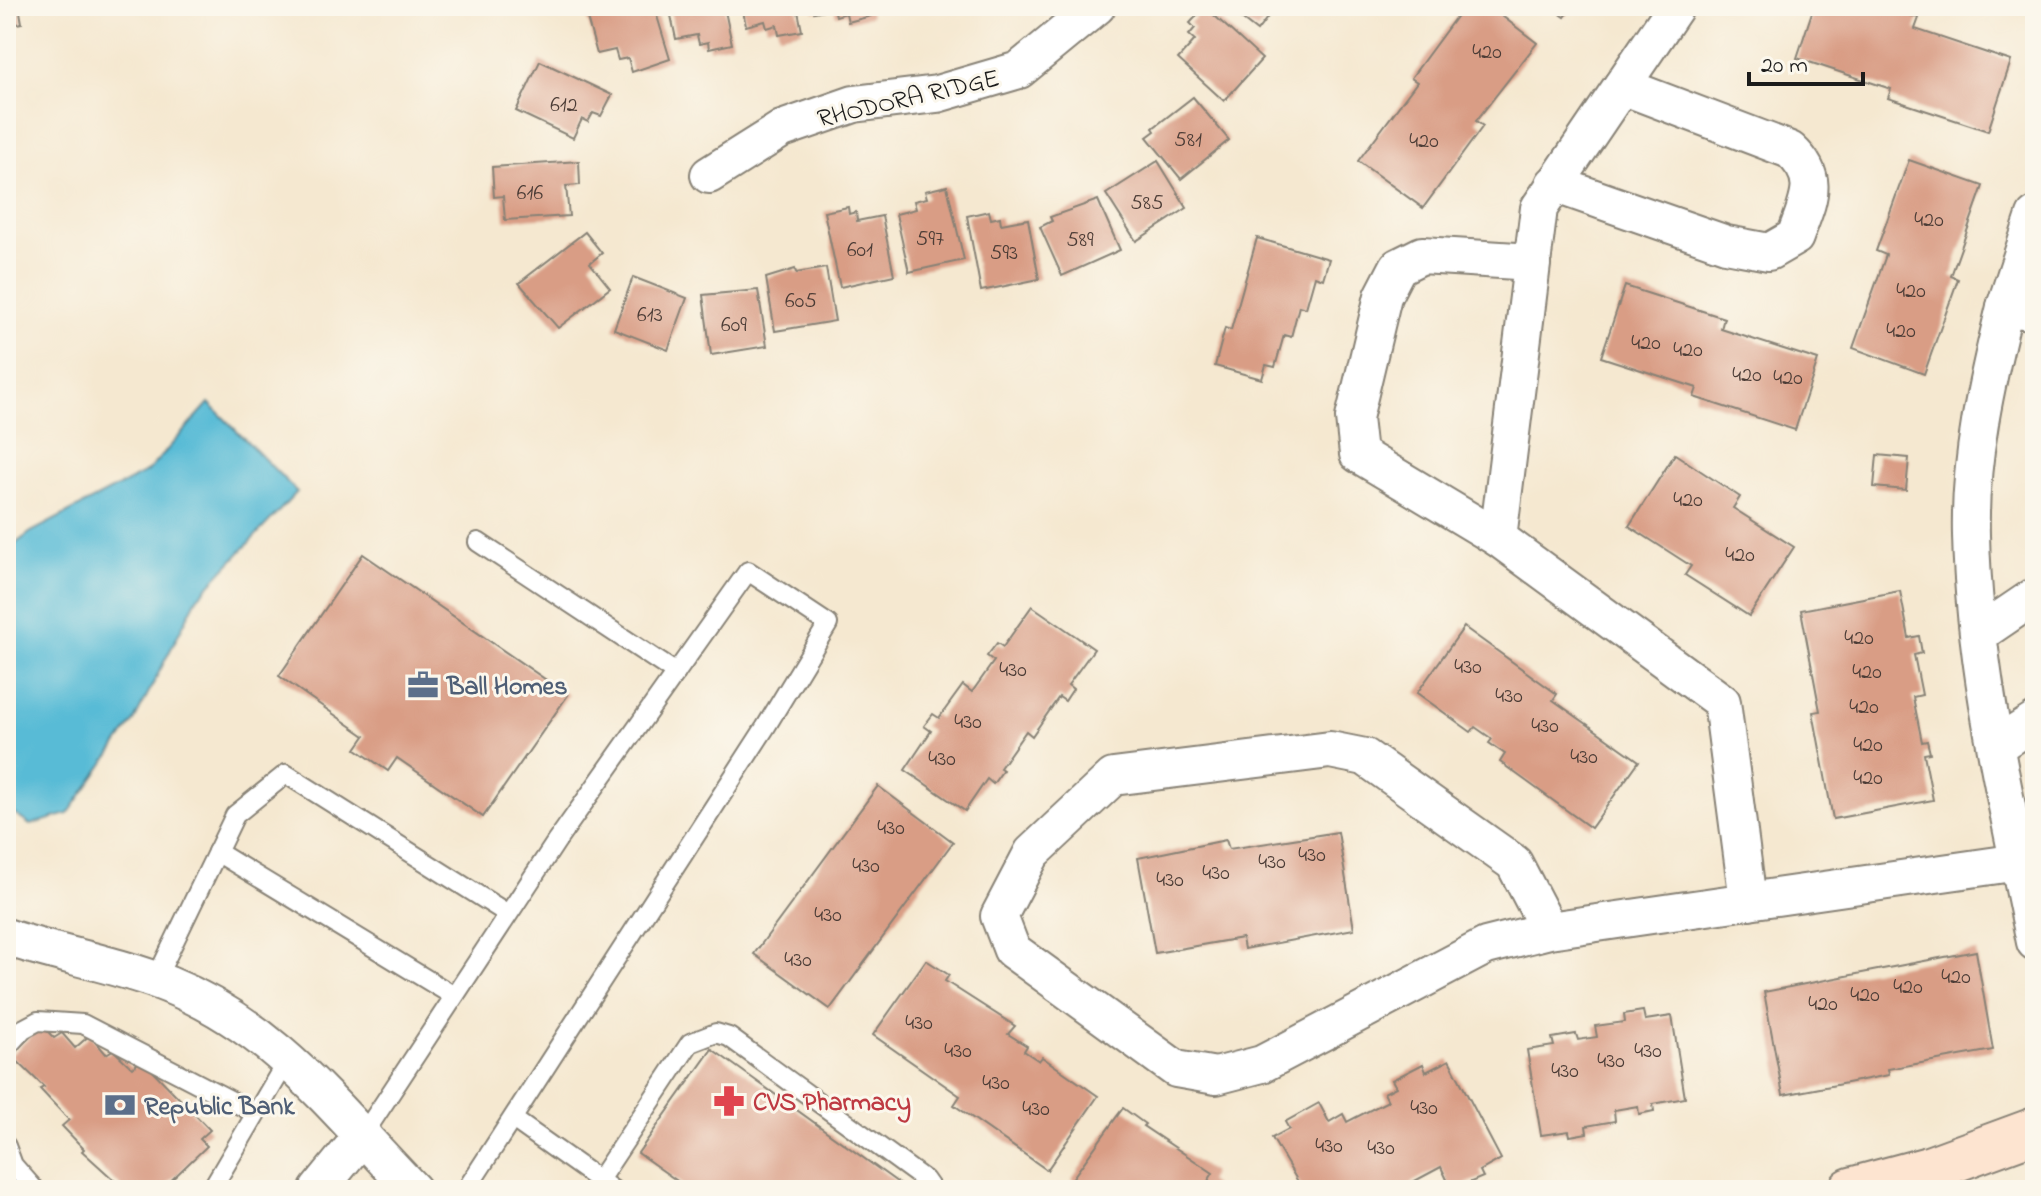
<svg xmlns="http://www.w3.org/2000/svg" width="2041" height="1196" viewBox="0 0 2041 1196" font-family="'Indie Flower',sans-serif">
  <style>
    .water { fill: #58bbd6; stroke: #3a6c79; stroke-width: 2 }
    .building { fill: #d99d85 }
    .lines { fill: none; stroke-linecap: round; stroke-linejoin: round }
    .lane-casing { stroke: #888276; stroke-width: 22 }
    .street-casing { stroke: #888276; stroke-width: 40 }
    .secondary-casing { stroke: #888276; stroke-width: 48 }
    .lane { stroke: #fff; stroke-width: 18 }
    .street { stroke: #fff; stroke-width: 36 }
    .secondary { stroke: #fde4d0; stroke-width: 44 }
    .labels { text-anchor: middle; stroke-width: 6; stroke-linejoin: round; paint-order: stroke }
    .number-label { font-size: 22px; fill: #4b3c36 }
    .street-label { font-size: 26px; fill: #1c1c1c; stroke: #fbf7ec }
    .service-label { font-size: 26px; font-weight: bold; fill: #4e5e75; stroke: #fbf7ec; text-anchor: start }
    .health-label { font-size: 26px; font-weight: bold; fill: #be3a42; stroke: #fbf7ec; text-anchor: start }
  </style>
  <rect width="100%" height="100%" fill="#fbf7ec"/>
  <filter id="ink" filterUnits="userSpaceOnUse"><feTurbulence type="fractalNoise" baseFrequency=".0125" numOctaves="2"/><feDisplacementMap in="SourceGraphic" scale="16" xChannelSelector="R" yChannelSelector="G"/><feConvolveMatrix kernelMatrix="1 2 1 2 8 2 1 2 1" color-interpolation-filters="sRGB"/></filter>
  <filter id="wash" filterUnits="userSpaceOnUse"><feTurbulence type="fractalNoise" baseFrequency=".006" numOctaves="4" result="noise"/><feDisplacementMap in="SourceGraphic" scale="32" xChannelSelector="R" yChannelSelector="G"/><feGaussianBlur stdDeviation="1.8" result="paint"/><feColorMatrix in="noise" values="0 0 0 0 0 0 0 0 0 0 0 0 0 0 0 0 0 1.4 0 .05"/><feComposite in="paint" operator="in"/></filter>
  <g filter="url(#wash)">
    <rect width="100%" height="100%" fill="#f5e8d0"/>
    <path class="water" d="M209,403L297,492L197,598L134,721L68,814L30,825L6,808V551L31,532L148,471Z"/>
    <g id="blocks">
      <g class="building">
        <path d="M6,6H19L22,23L6,26Z"/>
        <path d="M654,6L670,59L632,72L628,58L618,60L615,50L597,54L584,7Z"/>
        <path d="M669,6H724L732,44L709,49L708,42L699,44L697,35L676,39Z"/>
        <path d="M742,6H797L802,31L779,35L777,25L767,28L765,21L746,26Z"/>
        <path d="M812,6H869L871,16L848,22L846,13L836,16L834,8L814,12Z"/>
        <path d="M1225,6H1276L1257,31Z"/>
        <path d="M1464,6H1489L1537,43L1476,121L1483,126L1423,208L1358,161L1417,82L1411,78Z"/>
        <path d="M1549,6H1573L1565,17Z"/>
        <path d="M1814,6H1881L1919,18L1915,29L2011,61L1988,131L1888,98L1891,89L1797,58Z"/>
        <path d="M1205,7L1262,59L1224,101L1178,59L1195,40L1189,35L1195,28L1190,23Z"/>
        <path d="M540,61L612,95L601,116L593,113L588,122L582,119L573,138L516,111Z"/>
        <path d="M1193,97L1229,140L1181,179L1147,137L1155,131L1153,128Z"/>
        <path d="M1909,160L1983,186L1951,276L1958,279L1924,374L1853,348L1886,255L1876,251Z"/>
        <path d="M579,161L580,185L566,186L569,216L505,220L503,196L494,197L492,167Z"/>
        <path d="M1158,161L1187,208L1136,241L1106,194Z"/>
        <path d="M947,186L964,260L909,272L896,214L916,209L914,201L927,198L925,191Z"/>
        <path d="M1098,200L1120,250L1062,276L1040,227L1052,221L1050,217Z"/>
        <path d="M848,207L849,214L856,212L857,221L882,216L894,275L840,287L824,212Z"/>
        <path d="M989,211L991,219L1000,217L1001,224L1028,219L1039,279L981,291L967,216Z"/>
        <path d="M585,232L602,253L590,263L610,288L558,328L519,283Z"/>
        <path d="M1257,238L1329,259L1323,279L1315,276L1306,308L1299,306L1291,337L1284,335L1275,367L1266,365L1262,379L1215,366L1225,328L1231,330Z"/>
        <path d="M826,268L835,321L775,331L766,278L795,269L796,273Z"/>
        <path d="M633,277L687,298L668,350L614,329Z"/>
        <path d="M1625,286L1724,318L1721,329L1818,360L1795,430L1694,397L1697,388L1601,357Z"/>
        <path d="M758,290L767,346L711,355L703,295Z"/>
        <path d="M1675,454L1740,497L1733,508L1794,547L1749,616L1685,575L1691,566L1629,526Z"/>
        <path d="M1877,455L1909,458L1906,490L1874,487Z"/>
        <path d="M363,554L568,695L483,817L397,758L388,771L356,749L365,736L279,676Z"/>
        <path d="M1900,591L1909,638L1919,636L1922,653L1914,655L1922,695L1913,697L1922,742L1927,741L1930,753L1924,754L1933,800L1833,819L1813,712L1820,711L1801,610Z"/>
        <path d="M1032,606L1094,649L1068,685L1073,689L1065,701L1059,697L1032,736L1026,731L1000,768L1003,770L993,784L987,779L965,811L905,770L931,731L924,726L933,714L939,718L963,685L972,692L994,661L987,656L997,643L1003,647Z"/>
        <path d="M1464,627L1557,694L1553,700L1639,761L1591,828L1500,762L1505,754L1489,743L1492,739L1475,727L1471,732L1417,693Z"/>
        <path d="M878,786L953,842L830,1009L754,954Z"/>
        <path d="M1338,832L1354,929L1244,949L1242,938L1155,953L1138,858L1226,840L1229,849Z"/>
        <path d="M1976,951L1993,1050L1888,1069L1889,1075L1783,1095L1764,992Z"/>
        <path d="M926,960L949,975L945,981L1015,1026L1008,1034L1027,1046L1024,1051L1039,1061L1042,1057L1098,1096L1047,1170L954,1105L960,1096L873,1035Z"/>
        <path d="M1643,1011L1645,1020L1672,1016L1685,1098L1653,1104L1654,1111L1639,1114L1638,1106L1614,1110L1615,1121L1586,1126L1587,1133L1570,1136L1569,1131L1541,1135L1527,1050L1554,1046L1552,1038L1576,1034L1578,1040L1597,1037L1595,1026L1625,1022L1624,1014Z"/>
        <path d="M42,1026L54,1038L62,1033L75,1048L90,1035L106,1054L113,1050L132,1068L142,1060L210,1130L200,1139L207,1146L161,1190H125L82,1151L84,1149L62,1126L69,1120L40,1089L44,1087L11,1055Z"/>
        <path d="M712,1049L908,1190H690L638,1153Z"/>
        <path d="M1449,1060L1501,1159L1480,1171L1483,1177L1452,1190L1441,1167L1398,1190H1303L1272,1138L1289,1129L1285,1122L1319,1103L1329,1122L1343,1114L1347,1122L1388,1101L1384,1093L1396,1087L1392,1080L1423,1064L1426,1072Z"/>
        <path d="M1123,1108L1145,1124L1143,1126L1213,1173L1208,1181L1220,1190H1087L1072,1179Z"/>
      </g>
    </g>
  </g>
  <g filter="url(#ink)">
    <use href="#blocks" fill-opacity="0" stroke="#888276" stroke-width="2"/>
    <g class="lines">
      <defs>
        <g id="lane">
          <path d="M478,542L676,673"/>
          <path d="M217,852L454,996"/>
          <path d="M155,981L235,815L286,774L508,914"/>
          <path d="M6,1048L23,1029L38,1021L83,1024L255,1113"/>
          <path d="M513,1119L613,1190"/>
          <path d="M363,1135L556,842L748,571L828,624L765,728L466,1190"/>
          <path d="M6,1146L13,1165L35,1190"/>
          <path d="M599,1180L690,1043L716,1033L729,1037L925,1180L932,1190"/>
          <path d="M211,1190L288,1059"/>
        </g>
        <g id="street">
          <path d="M1676,6L1539,208L1498,538L1722,702L1748,901L2019,862"/>
          <path d="M709,175L782,129L854,104L937,94L1019,70L1097,6"/>
          <path d="M1554,184L1726,244L1769,252L1795,237C1808,200 1822,179 1790,150L1622,86"/>
          <path d="M2005,307L2035,216"/>
          <path d="M2035,312L2005,307C1987,381 1969,458 1971,535C1974,672 2008,808 2035,942"/>
          <path d="M1498,538L1358,454L1354,418L1383,296L1398,267L1422,255L1532,262"/>
          <path d="M1979,634L2035,596"/>
          <path d="M1996,746L2035,721"/>
          <path d="M1549,930L1514,863L1365,757L1330,750L1113,777L1032,853L999,916L1012,950L1176,1069L1216,1076L1262,1064L1486,946L1549,930L1748,901"/>
          <path d="M6,937C59,955 117,964 169,985C276,1028 336,1111 413,1190"/>
          <path d="M318,1190L363,1135"/>
        </g>
        <path id="secondary" d="M1851,1190L1929,1169L2035,1130"/>
      </defs>
      <use href="#lane" class="lane-casing"/>
      <use href="#street" class="street-casing"/>
      <use href="#secondary" class="secondary-casing"/>
      <use href="#lane" class="lane"/>
      <use href="#street" class="street"/>
      <use href="#secondary" class="secondary"/>
    </g>
  </g>
  <defs>
    <symbol id="office-bare" viewBox="-9 -9 18 18"><path d="M-6-3h4V-5.5h4V-3h4V5H-6ZM-1-4.5V-3h2v-1.5ZM-6 0V1H6V0Z" fill="#5c6f8a" stroke="#fbf7ec" stroke-width="2.5" paint-order="stroke"/></symbol>
    <symbol id="pharmacy-bare" viewBox="-9 -9 18 18"><path d="M-2-6h4v4h4v4h-4v4h-4v-4h-4v-4h4Z" fill="#e0444e" stroke="#fbf7ec" stroke-width="2.5" paint-order="stroke"/></symbol>
    <symbol id="bank-bare" viewBox="-9 -9 18 18"><path d="M-6-4H6V4H-6ZM0-2.3a2.3 2.3 0 1 0 0 4.6a2.3 2.3 0 1 0 0-4.6Z" fill="#5c6f8a" stroke="#fbf7ec" stroke-width="2.5" paint-order="stroke"/></symbol>
  </defs>
  <g fill-rule="evenodd">
    <use href="#office-bare" x="401" y="663" width="44" height="44"/>
    <use href="#pharmacy-bare" x="707" y="1079" width="44" height="44"/>
    <use href="#bank-bare" x="98" y="1083" width="44" height="44"/>
  </g>
  <g class="labels">
    <g class="number-label">
      <text x="1487" y="58">420</text>
      <text x="564" y="111">612</text>
      <text x="1188" y="146">581</text>
      <text x="1424" y="147">420</text>
      <text x="530" y="199">616</text>
      <text x="1147" y="209">585</text>
      <text x="1929" y="226">420</text>
      <text x="930" y="245">597</text>
      <text x="1080" y="246">589</text>
      <text x="860" y="256">601</text>
      <text x="1004" y="259">593</text>
      <text x="1911" y="297">420</text>
      <text x="801" y="307">605</text>
      <text x="650" y="321">613</text>
      <text x="734" y="331">609</text>
      <text x="1901" y="337">420</text>
      <text x="1646" y="349">420</text>
      <text x="1688" y="356">420</text>
      <text x="1747" y="381">420</text>
      <text x="1788" y="384">420</text>
      <text x="1688" y="506">420</text>
      <text x="1740" y="561">420</text>
      <text x="1859" y="644">420</text>
      <text x="1468" y="673">430</text>
      <text x="1013" y="676">430</text>
      <text x="1867" y="678">420</text>
      <text x="1509" y="702">430</text>
      <text x="1864" y="713">420</text>
      <text x="968" y="728">430</text>
      <text x="1545" y="732">430</text>
      <text x="1868" y="751">420</text>
      <text x="1584" y="763">430</text>
      <text x="942" y="765">430</text>
      <text x="1868" y="784">420</text>
      <text x="891" y="834">430</text>
      <text x="1312" y="861">430</text>
      <text x="1272" y="868">430</text>
      <text x="866" y="872">430</text>
      <text x="1216" y="879">430</text>
      <text x="1170" y="886">430</text>
      <text x="828" y="921">430</text>
      <text x="798" y="966">430</text>
      <text x="1956" y="983">420</text>
      <text x="1908" y="993">420</text>
      <text x="1865" y="1001">420</text>
      <text x="1823" y="1010">420</text>
      <text x="919" y="1029">430</text>
      <text x="958" y="1057">430</text>
      <text x="1648" y="1057">430</text>
      <text x="1611" y="1067">430</text>
      <text x="1565" y="1077">430</text>
      <text x="996" y="1089">430</text>
      <text x="1424" y="1114">430</text>
      <text x="1036" y="1115">430</text>
      <text x="1329" y="1152">430</text>
      <text x="1381" y="1154">430</text>
    </g>
    <g class="street-label">
      <text transform="translate(908 97) rotate(-13)" y="9">RHODORA RIDGE</text>
    </g>
    <g class="service-label">
      <text x="447" y="694">Ball Homes</text>
      <text x="144" y="1114">Republic Bank</text>
    </g>
    <g class="health-label">
      <text x="753" y="1110">CVS Pharmacy</text>
    </g>
  </g>
  <rect width="2041" height="1196" fill="none" stroke="#fbf7ec" stroke-width="32"/>
  <path d="M1749 72v12h114v-12" fill="none" stroke="#1c1c1c" stroke-width="4"/>
  <text x="1761" y="72" font-size="24" fill="#1c1c1c" stroke="#fbf7ec" stroke-width="6" paint-order="stroke">20 m</text>
</svg>
